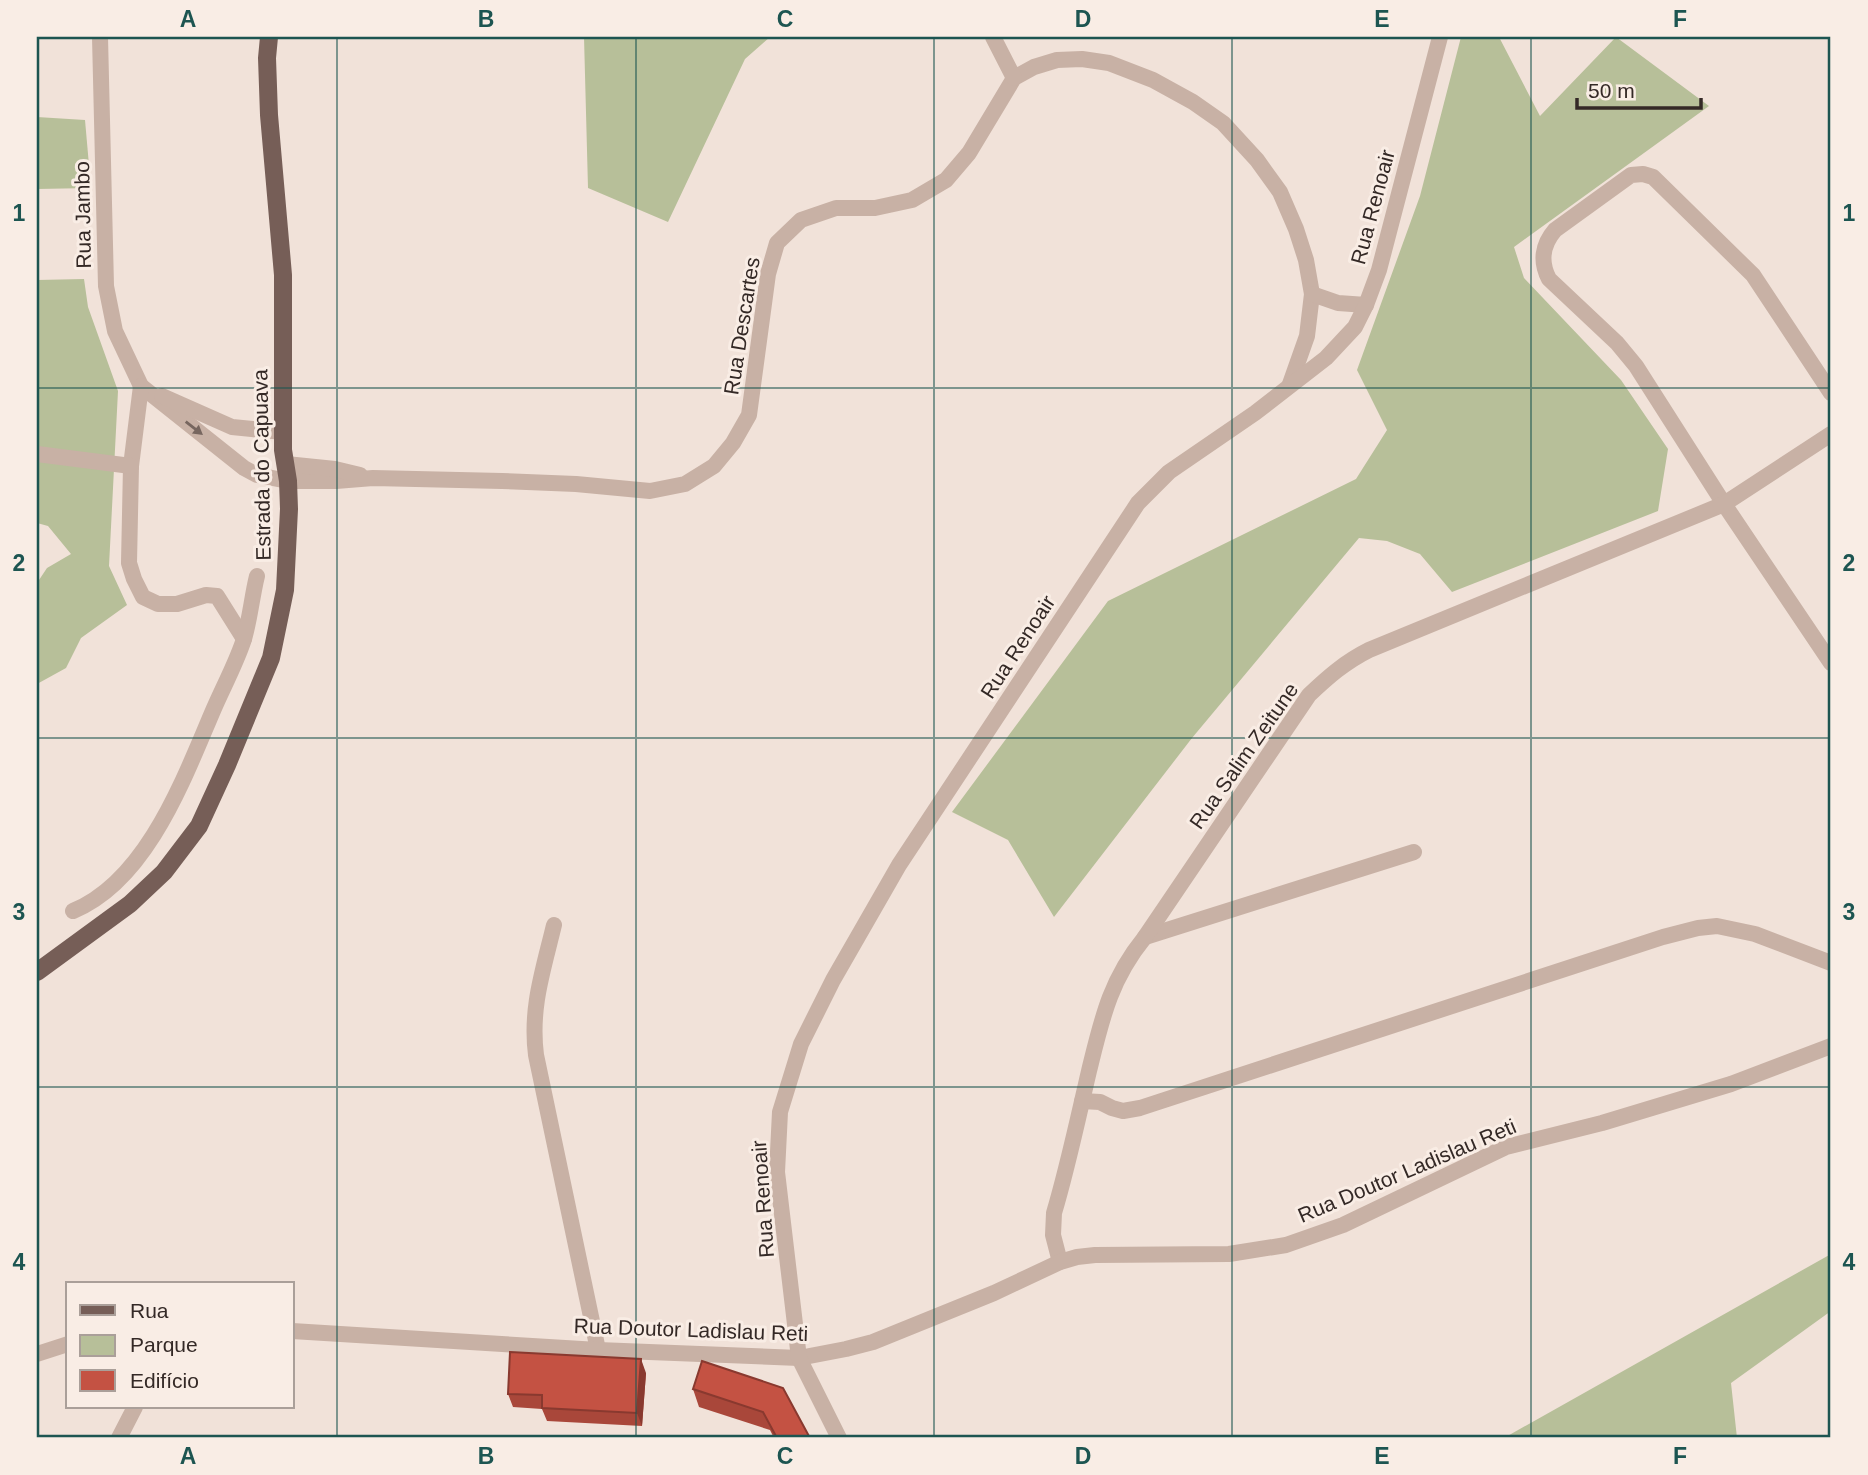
<svg xmlns="http://www.w3.org/2000/svg" width="1868" height="1475" viewBox="0 0 1868 1475" font-family="Arial,sans-serif">
  <style>
    .green { fill: #b7bf99 }
    .lines { fill: none; stroke-linecap: round; stroke-linejoin: round }
    .minor { stroke: #c8b1a5; stroke-width: 16 }
    .major { stroke: #765e57; stroke-width: 18 }
    .wall { fill: #a9473a }
    .shaded-wall { fill: #89392f }
    .building { fill: #c45243; stroke: #89392f; stroke-width: 2 }
    .oneway { fill: #77665f }
    .grid { fill: none; stroke: #1d5551; stroke-width: 2; stroke-opacity: 0.55 }
    .labels { text-anchor: middle; stroke-width: 6; stroke-linejoin: round; paint-order: stroke }
    .street-label { font-size: 21px; fill: #342926; stroke: #f9ede5 }
    .neatline { fill: none; stroke: #1d5551; stroke-width: 2.5 }
    .grid-label { font-size: 23px; text-anchor: middle; font-weight: bold; fill: #1d5551 }
  </style>
  <rect width="100%" height="100%" fill="#f1e2d9"/>
  <g class="green">
    <path d="M584,37H770L745,59L668,222L588,188Z"/>
    <path d="M1461,37H1499L1540,116L1616,37L1709,106L1514,247L1524,278L1621,380L1668,449L1658,511L1452,592L1420,554L1387,541L1359,538L1192,738L1054,917L1008,840L952,812L1108,601L1356,479L1387,430L1357,370L1420,196Z"/>
    <path d="M37,117L85,120L91,188L37,189Z"/>
    <path d="M84,279L88,307L118,391L109,566L127,605L81,638L66,668L37,684V583L47,568L71,554L48,526L37,523V280Z"/>
    <path d="M1831,1254V1311L1731,1383L1737,1438H1504Z"/>
  </g>
  <g class="lines">
    <g class="minor">
      <path d="M100,37L106,286L115,331L141,386L244,468L257,475L288,481H336L373,478L502,481L576,484L650,491L685,484L714,466L733,443L749,415L768,274L777,243L801,220L836,208H875L912,200L946,180L969,153L1014,78L1034,67L1057,60L1082,59L1109,63L1153,80L1193,102L1223,123L1257,160L1280,192L1296,229L1306,260L1312,294L1307,336L1290,384"/>
      <path d="M993,37L1014,78"/>
      <path d="M1312,294L1338,303L1366,305"/>
      <path d="M141,386L131,466L129,563L134,579L143,597L158,604H177L206,595L217,596L244,639"/>
      <path d="M1831,393L1753,275L1653,177L1643,174L1631,175L1555,230C1542,245 1540,262 1549,279L1617,343L1636,366L1724,504L1831,663"/>
      <path d="M162,396L232,427L283,432"/>
      <path d="M37,454L131,466"/>
      <path d="M286,464L335,469L360,475"/>
      <path d="M73,911C146,881 183,781 212,713C222,689 236,664 244,639C250,619 252,596 257,576"/>
      <path d="M554,925C543,971 530,1008 536,1055L598,1350"/>
      <path d="M1145,937L1414,852"/>
      <path d="M1082,1101L1100,1102L1112,1108L1123,1111L1140,1108L1663,937L1698,928L1717,926L1755,934L1831,963"/>
      <path d="M1060,1262L1053,1235L1054,1213C1068,1166 1078,1118 1089,1071C1102,1018 1110,980 1145,937L1309,695C1328,677 1345,662 1369,650L1724,504L1831,434"/>
      <path d="M292,1331L598,1350L799,1358L846,1349L873,1342L994,1293L1060,1262L1077,1257L1095,1255L1229,1254L1286,1245L1343,1225L1506,1147L1602,1123L1731,1084L1831,1046"/>
      <path d="M37,1354L68,1344"/>
      <path d="M119,1438L135,1407"/>
      <path d="M839,1438L799,1358L777,1172L780,1112L801,1044L833,980L899,865L1138,503L1169,472L1255,413L1326,358L1355,327L1366,305L1379,270L1440,37"/>
    </g>
    <path class="major" d="M37,972L130,904L164,872L199,826L227,765L271,658L285,590L289,509L288,481L283,450V275L269,115L267,58L269,37"/>
  </g>
  <g class="wall">
    <path d="M646,1373L642,1426L547,1421L542,1409L513,1407L508,1394Z"/>
    <path d="M783,1388L810,1438H774L770,1430L699,1407L693,1389Z"/>
  </g>
  <path class="shaded-wall" d="M641,1359L646,1373L642,1426L637,1413Z"/>
  <g class="building">
    <path d="M510,1352L641,1359L637,1413L542,1408V1395L508,1394Z"/>
    <path d="M702,1361L783,1388L810,1438H777L763,1412L693,1389Z"/>
  </g>
  <defs><path id="oneway-solid" d="M-6-.8H1V-3.2L6.5 0L1 3.2V.8H-6Z" transform="scale(1.75)"/></defs>
  <use class="oneway" href="#oneway-solid" transform="translate(194 428) rotate(38)"/>
  <path class="grid" d="M337,37V1438M636,37V1438M934,37V1438M1232,37V1438M1531,37V1438M37,388H1831M37,738H1831M37,1087H1831"/>
  <g class="labels">
    <g class="street-label">
      <text transform="translate(1373 207) rotate(-75)" y="7">Rua Renoair</text>
      <text transform="translate(83 215) rotate(-91)" y="7">Rua Jambo</text>
      <text transform="translate(742 326) rotate(-81)" y="7">Rua Descartes</text>
      <text transform="translate(262 465) rotate(-91)" y="7">Estrada do Capuava</text>
      <text transform="translate(1018 647) rotate(-57)" y="7">Rua Renoair</text>
      <text transform="translate(1244 756) rotate(-55)" y="7">Rua Salim Zeitune</text>
      <text transform="translate(1407 1171) rotate(-23)" y="7">Rua Doutor Ladislau Reti</text>
      <text transform="translate(763 1199) rotate(-94)" y="7">Rua Renoair</text>
      <text transform="translate(691 1330) rotate(2)" y="7">Rua Doutor Ladislau Reti</text>
    </g>
  </g>
  <rect width="1868" height="1475" fill="none" stroke="#f9ede5" stroke-width="77"/>
  <rect x="66" y="1282" width="228" height="126" fill="#f9ede5" stroke="#aa9f99" stroke-width="2"/>
  <rect x="80" y="1305" width="35" height="10" fill="#765e57" stroke="#aa9f99" stroke-width="2"/>
  <text x="130" y="1318" font-size="21" fill="#342926">Rua</text>
  <rect x="80" y="1335" width="35" height="21" fill="#b7bf99" stroke="#aa9f99" stroke-width="2"/>
  <text x="130" y="1352" font-size="21" fill="#342926">Parque</text>
  <rect x="80" y="1370" width="35" height="21" fill="#c45243" stroke="#aa9f99" stroke-width="2"/>
  <text x="130" y="1388" font-size="21" fill="#342926">Edifício</text>
  <path d="M1577 98v10h124v-10" fill="none" stroke="#342926" stroke-width="3.5"/>
  <text x="1588" y="98" font-size="21" fill="#342926" stroke="#f9ede5" stroke-width="5" paint-order="stroke">50 m</text>
  <rect x="38" y="38" width="1791" height="1398" class="neatline"/>
  <g class="grid-label">
    <text x="188" y="27">A</text>
    <text x="486" y="27">B</text>
    <text x="785" y="27">C</text>
    <text x="1083" y="27">D</text>
    <text x="1382" y="27">E</text>
    <text x="1680" y="27">F</text>
    <text x="19" y="221">1</text>
    <text x="1849" y="221">1</text>
    <text x="19" y="571">2</text>
    <text x="1849" y="571">2</text>
    <text x="19" y="920">3</text>
    <text x="1849" y="920">3</text>
    <text x="19" y="1270">4</text>
    <text x="1849" y="1270">4</text>
    <text x="188" y="1464">A</text>
    <text x="486" y="1464">B</text>
    <text x="785" y="1464">C</text>
    <text x="1083" y="1464">D</text>
    <text x="1382" y="1464">E</text>
    <text x="1680" y="1464">F</text>
  </g>
</svg>
